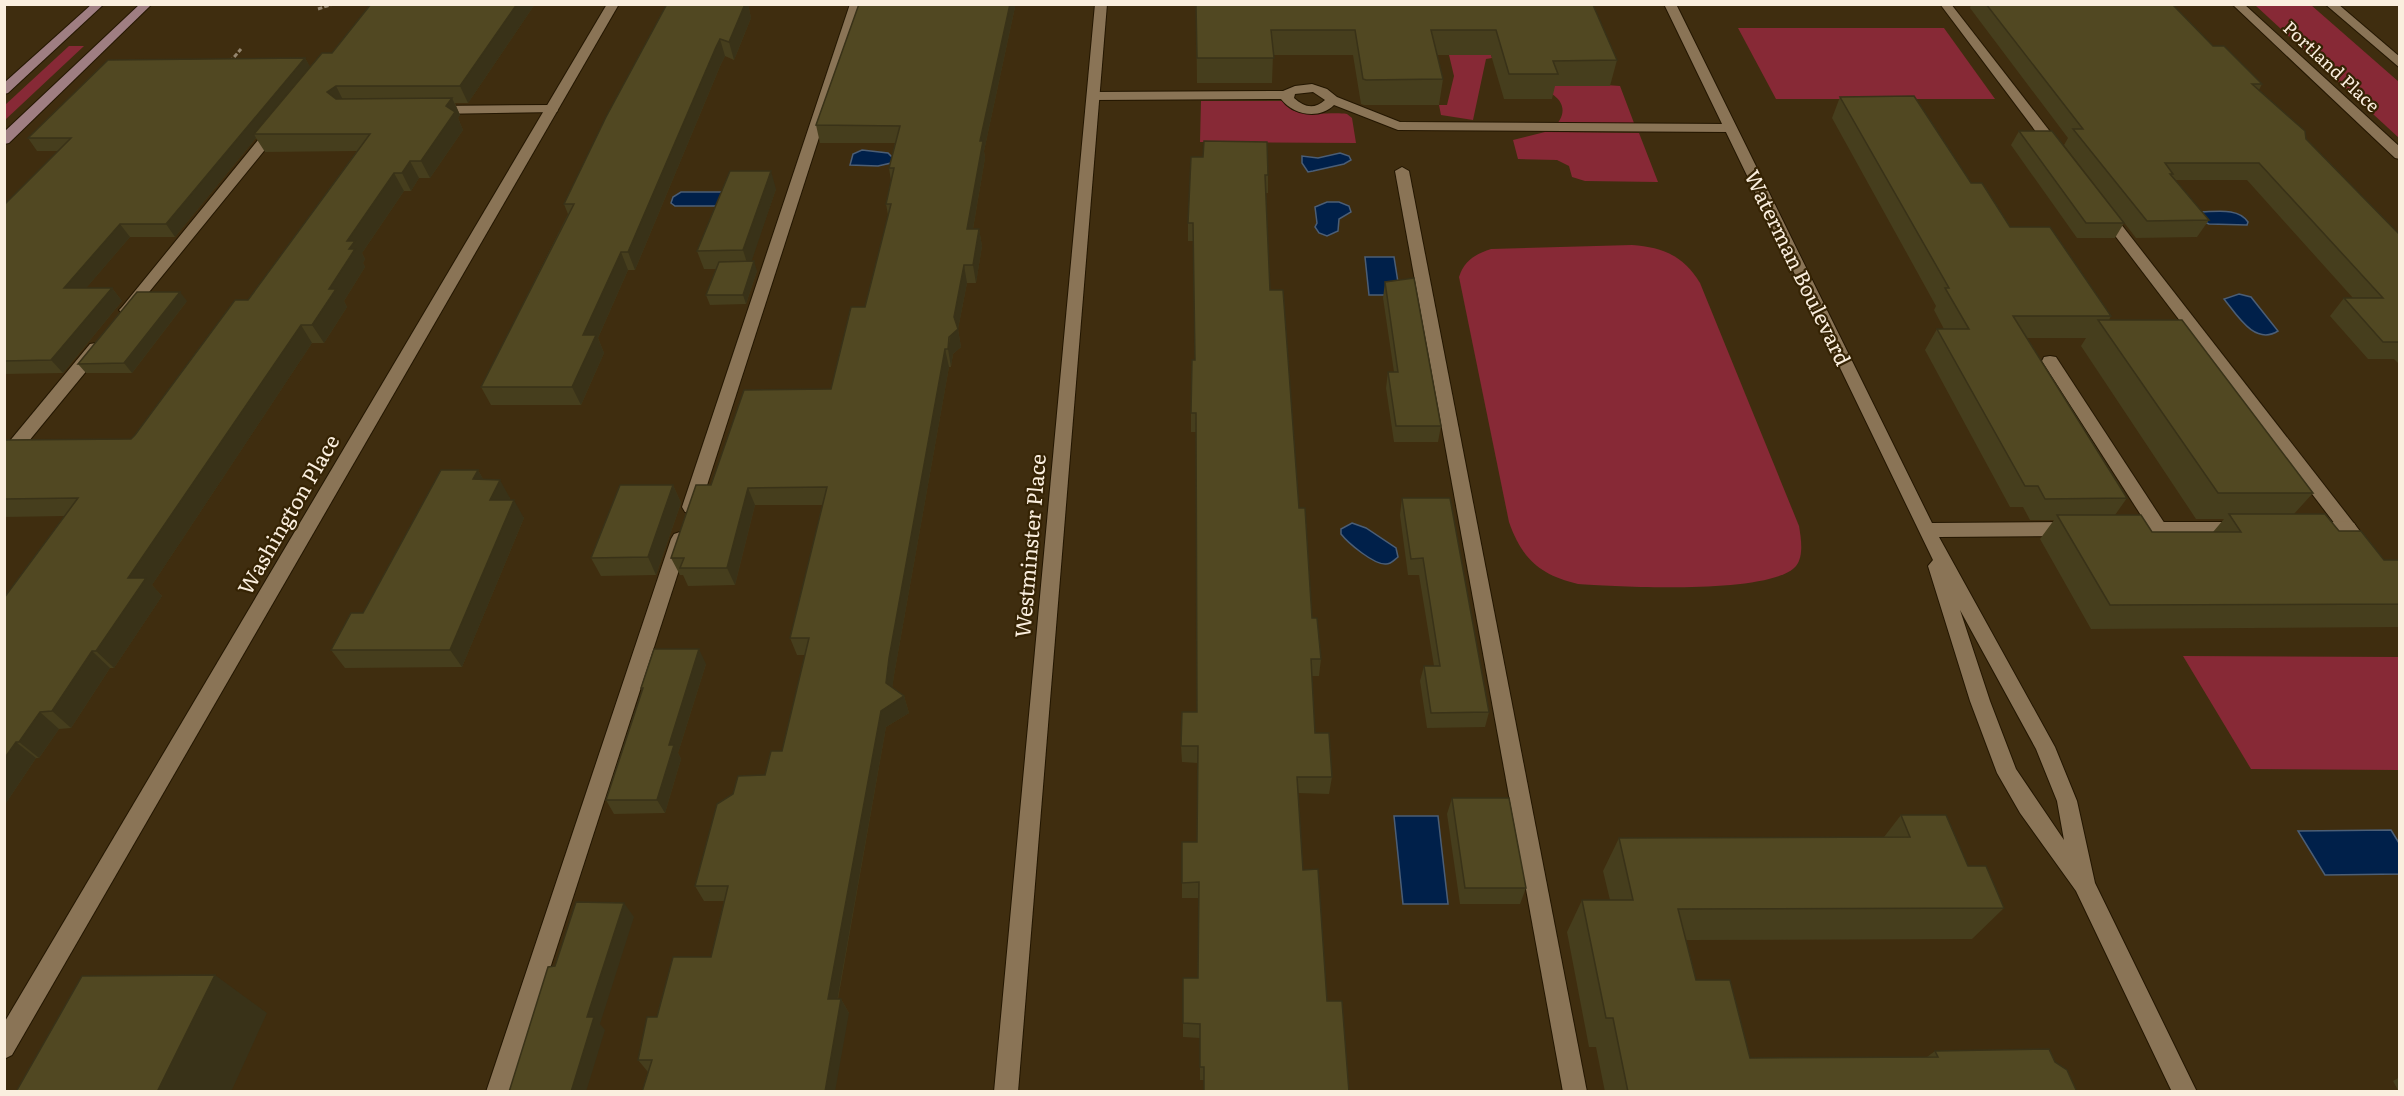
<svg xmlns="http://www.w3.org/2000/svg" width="2404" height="1096" viewBox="0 0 2404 1096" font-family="Literata,serif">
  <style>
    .green { fill: #872936 }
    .water { fill: #00204a; stroke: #4b5e76; stroke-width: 1.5 }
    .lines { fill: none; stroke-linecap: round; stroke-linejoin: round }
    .lane-casing { stroke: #231601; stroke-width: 2 }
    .street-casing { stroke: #231601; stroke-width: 2 }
    .secondary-casing { stroke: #231601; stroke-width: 2 }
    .path { stroke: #95866f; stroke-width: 3; stroke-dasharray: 4.5 2; stroke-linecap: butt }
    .lane { fill: #8a7456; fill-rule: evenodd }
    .street { fill: #8a7456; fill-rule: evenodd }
    .secondary { fill: #9f7e82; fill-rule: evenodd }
    .wall { fill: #463e1d; fill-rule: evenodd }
    .shaded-wall { fill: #393218 }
    .building { fill: #514822; stroke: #393218; stroke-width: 1.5 }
    .labels { text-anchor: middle; stroke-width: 4.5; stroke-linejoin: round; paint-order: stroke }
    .far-street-label { font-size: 18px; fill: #faeede; stroke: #352304 }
    .street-label { font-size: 21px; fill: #faeede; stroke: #352304 }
  </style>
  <rect width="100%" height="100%" fill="#3f2d0f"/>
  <g class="green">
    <path d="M2255,5H2311L2399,82V138Z"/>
    <path d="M1738,28H1944L1995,99H1776Z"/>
    <path d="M69,46H84L5,120V105Z"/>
    <path d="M1449,55H1491L1492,58L1486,59L1473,120L1441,115L1439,105H1447L1454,76Z"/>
    <path d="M1546,81L1620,86L1634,123L1557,124C1567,112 1563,100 1550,93Z"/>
    <path d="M1201,101H1283C1291,120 1329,111 1347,114L1352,118L1356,143L1200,142Z"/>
    <path d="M1545,132L1639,133L1658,182L1585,181L1572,177L1569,166L1557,160L1518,159L1513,140Z"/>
    <path d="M1632,245C1662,247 1684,256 1700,283L1799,526C1801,538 1804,556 1796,566C1772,595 1618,587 1578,584C1540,575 1522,559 1509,522L1459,277C1464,261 1475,254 1491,249Z"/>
    <path d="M2183,656L2399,657V770L2251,769Z"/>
  </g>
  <g class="water">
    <path d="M862,150L888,153L893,158L891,163L878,166L850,165L853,154Z"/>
    <path d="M1340,153L1349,156L1351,160L1344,164L1313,171L1308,172L1302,163V156L1318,158Z"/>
    <path d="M681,192H721L725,196L716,206H675L671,203L673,197Z"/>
    <path d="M1327,202H1339L1349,206L1351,212L1339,219L1338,231L1327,236L1319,233L1315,227L1317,223L1315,207Z"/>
    <path d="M2199,212C2215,212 2238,207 2248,222L2247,225L2209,224L2202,221Z"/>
    <path d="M1365,257H1394L1400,295H1369Z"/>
    <path d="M2239,294L2251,297L2278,331C2255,346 2237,315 2224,299Z"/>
    <path d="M1352,523L1366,528L1396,548L1398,557C1394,560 1391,564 1386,564C1374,565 1348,543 1341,534V529Z"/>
    <path d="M1394,816H1438L1448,904H1403Z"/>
    <path d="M2391,830L2399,843V874L2325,875L2298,831Z"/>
  </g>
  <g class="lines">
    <defs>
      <g id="lane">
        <path d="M850,4H862L700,507L697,512L691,513L685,512L682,507Z"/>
        <path d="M1940,4H1951L2062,147L2064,150L2062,153H2052Z"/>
        <path d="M1312,84L1327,89L1337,97L1400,122L1729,124L1736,128L1729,132L1398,130L1334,105C1319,120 1293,115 1281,99L1093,100L1087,96L1093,92L1283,91L1295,86ZM1313,92L1325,100C1314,110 1304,107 1294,98L1295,94Z"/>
        <path d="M552,105L557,106L558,109L557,112L434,114L428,110L434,106Z"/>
        <path d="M276,123L281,124L283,127L281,130L132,313H122L119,310L122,307L271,124Z"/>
        <path d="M1402,167L1409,171L1587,1092H1563L1395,171Z"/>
        <path d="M2105,209L2110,210L2363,535L2366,540L2363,545L2357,547L2351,545L2100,216L2098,213L2100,210Z"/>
        <path d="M96,343L102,344L104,348L102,352L10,464L4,466V448L90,344Z"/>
        <path d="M2050,356L2056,357L2165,524L2168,529L2165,534L2159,536L2153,534L2042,361L2044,357Z"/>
        <path d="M680,532L686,534L689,539L510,1092H486L671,539L674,534Z"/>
      </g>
      <g id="street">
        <path d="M607,4H619L12,1055L4,1059V1023Z"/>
        <path d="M1095,4H1107L1018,1092H994Z"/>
        <path d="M1664,4H1676L1932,523L2071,522L2077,524L2080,529L2077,534L2071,536L1939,537L2055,747L2077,801L2095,883L2197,1092H2172L2076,891L2020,813L1997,773L1970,701L1928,566L1933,560ZM1960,610L2036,749L2057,801L2064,840L2016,769L1990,701Z"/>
        <path d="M2232,4H2244L2400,147V159L2395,158Z"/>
        <path d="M2325,4H2338L2400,57V68Z"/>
        <path d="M2348,521L2354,523L2357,528L2354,533C2341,537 2319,538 2306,534L2303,529L2306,524Z"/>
        <path d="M2126,522H2239L2245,524L2248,529L2245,534L2239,536H2126L2120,534L2117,529L2120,524Z"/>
      </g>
      <g id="secondary">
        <path d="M92,4H104L8,93L4,94V83Z"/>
        <path d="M140,4H152L9,143L4,144V132Z"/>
      </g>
    </defs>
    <use href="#lane" class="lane-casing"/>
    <use href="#street" class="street-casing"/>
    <use href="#secondary" class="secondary-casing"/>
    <g class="path">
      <path d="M318,9L333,4"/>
      <path d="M230,62L241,49"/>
    </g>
    <use href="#lane" class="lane"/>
    <use href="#street" class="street"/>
    <use href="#secondary" class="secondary"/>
  </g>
  <g class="wall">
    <path d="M535,4L468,103H455L460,115L458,118L463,130L430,178H419L411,191H404L362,253L365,259L363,263L365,267L344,301L347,307L324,343H312L152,585L162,596L114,668H110L71,728L59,729L39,758H36L4,806V598L65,516L4,517V441L131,439L135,435L248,300L357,151L265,152L256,138L175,237H130L86,288H112L122,301L63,373L4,374V205L58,151H37L28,138L305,58L310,67L332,53Z"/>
    <path d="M667,4H748L751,18L734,60L725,56L721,64L635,270H628L598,338L604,353L581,405H491L481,387L568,214L564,204Z"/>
    <path d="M859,4H1015V7L984,151L985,158L973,229H979L982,246L976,283H967L958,329L961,347L953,354L951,367H949L894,675L892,688L904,696L909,713L886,727L838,999H841L849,1013L648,1072L638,1060L657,1017L711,957L724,901H704L695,886L782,751L805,655H797L790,638L823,505H755L735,585L688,586L683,575H680L671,558L711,485L831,389L865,307L888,215L886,204L891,181L889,168L895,143H820L816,125Z"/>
    <path d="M1196,4H1578L1617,60L1610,86H1555L1552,99H1504L1491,55H1437L1443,79L1439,105H1364L1361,104L1353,55H1273L1272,83H1197Z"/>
    <path d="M1971,4H2172L2213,46L2262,84L2259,90L2400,235V365L2394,359H2368L2330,316L2344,298H2353L2247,180H2175L2209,220L2197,237L2136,238L2064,145L2068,138L1970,8Z"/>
    <path d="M1840,97L1971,183L2010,227L2111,316L2109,320L2313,493L2294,514L2339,531L2384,560H2400V627L2091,629L2040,539L2054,520H2030L2023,507H2010L1925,350L1937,329H1944L1934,310L1936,306L1832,118ZM2026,338H2086L2081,346L2196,519H2224L2213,532H2152L2115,515L2127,498Z"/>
    <path d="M2019,131L2124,223L2115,238H2077L2011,145Z"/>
    <path d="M1191,157L1268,175V193H1266L1270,290L1299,508L1312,618L1321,659L1319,676H1312L1315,733L1332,777L1329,794L1298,793L1204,1080H1200V1038L1183,1037V978H1198L1199,898H1182V842H1197L1198,763L1182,762L1181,746L1197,712L1196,432H1191V413L1195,360L1193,241H1188V223Z"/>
    <path d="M776,189L751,261L757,271L746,304L710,305L706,295L716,269H704L697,251Z"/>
    <path d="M1385,282L1441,426L1438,442H1394L1386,388L1388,372H1394L1383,298Z"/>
    <path d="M187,301L132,373H86L78,364Z"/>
    <path d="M478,470L483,479L510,498L509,500L524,518L462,667L345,668L331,650L363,613Z"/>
    <path d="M673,485L681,503L656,575L601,576L591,558Z"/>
    <path d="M1402,498L1489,712L1485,727L1427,728L1420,681L1424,666H1434L1419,575H1408L1400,515Z"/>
    <path d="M706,664L678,753L681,759L665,813L614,814L606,800L642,691L641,688Z"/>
    <path d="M1452,798L1526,888L1520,904H1460L1447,814Z"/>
    <path d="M1901,815L1968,866L2004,908L1972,939L1686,940L1696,980L1750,1058L1927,1057L1935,1051L2055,1062L2077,1092H1605L1596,1047H1589L1567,932L1582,900H1610L1603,871L1619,838L1884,837Z"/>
    <path d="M2400,1077V1092H2399L2393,1081Z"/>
  </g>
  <g class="shaded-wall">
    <path d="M517,4H535L468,103L460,86Z"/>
    <path d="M738,4H748L751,18L734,60L729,42Z"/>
    <path d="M1010,4H1015V7L984,151L985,158L970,246L967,229L980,141Z"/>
    <path d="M720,39L725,56L721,64L635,270L628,252L716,47Z"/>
    <path d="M305,58L312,70L254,134L256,138L175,237L166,224Z"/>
    <path d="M336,86L345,104L337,109L327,92Z"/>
    <path d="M452,98L460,115L458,118L463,130L430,178L421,161L446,106Z"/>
    <path d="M410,161L419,178L411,191L402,173Z"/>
    <path d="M771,171L776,189L749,269L743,250Z"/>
    <path d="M394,173L404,191L362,253L365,259L363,263L365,267L344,301L347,307L324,343L312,325L349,249L347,241Z"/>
    <path d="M120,224L130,237L75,301L64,288Z"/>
    <path d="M979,229L982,246L976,283L973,265Z"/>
    <path d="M621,252L628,270L598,338L604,353L581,405L572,387L583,335Z"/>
    <path d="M754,261L757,271L746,304L743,295Z"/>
    <path d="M964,265L967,283L958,329L961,347L953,354L951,367L948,349Z"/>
    <path d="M112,288L122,301L63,373L51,360Z"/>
    <path d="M180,292L187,301L132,373L124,363Z"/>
    <path d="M301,325L312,343L152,585L162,596L114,668L96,651L128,578Z"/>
    <path d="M945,349L949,367L894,675L891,700L886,683L889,658Z"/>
    <path d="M478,470L488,488L473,479Z"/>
    <path d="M500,480L510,498L500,518L490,500Z"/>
    <path d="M673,485L681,503L656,575L648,557Z"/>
    <path d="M748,488L755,505L735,585L727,568Z"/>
    <path d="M514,500L524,518L462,667L450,650Z"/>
    <path d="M699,649L706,664L678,753L681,759L665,813L657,800L669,745Z"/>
    <path d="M92,651L110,668L71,728L52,711Z"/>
    <path d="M904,696L909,713L886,727L835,1013L828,999L881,711Z"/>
    <path d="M40,712L59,729L39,758L19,742Z"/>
    <path d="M16,742L36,758L4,806V759Z"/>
    <path d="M624,903L634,917L600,1024L605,1030L586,1092H571L587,1017Z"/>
    <path d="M215,975L267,1013L231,1092H157Z"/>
    <path d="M841,999L849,1013L835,1092H825Z"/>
  </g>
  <g class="building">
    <path d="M371,4H517L460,86H336L327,92L336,99L452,98L446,106L455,112L421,161H410L402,173H394L347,241H355L349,249H355L329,289H336L312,325H301L128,578H146L96,651H92L52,711L40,712L19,742H16L4,759V598L78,498L4,499V441L5,440L131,439L135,435L235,300H248L370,134H254L322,53H332Z"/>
    <path d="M667,4H745L729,42L720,39L716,47L628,252H621L583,335H596L572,387H481L574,204H564L606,117Z"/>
    <path d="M859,4H1010L980,141H983L967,229H979L973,265H964L954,317L958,329L949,337L948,349H945L889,658L886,683L904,696L881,711L828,999H841L825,1092H642L652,1060H638L647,1017H657L673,957H711L728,886H695L717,804L733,794L738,776L765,775L771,751H782L809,638H790L827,487L748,488L727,568H680L684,558H671L696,485H711L744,390L831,389L851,307H865L891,204H886L894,168H889L900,126L816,125Z"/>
    <path d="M1196,4L1593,5L1617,60L1553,61L1558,74H1509L1496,30H1431L1443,79L1366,80L1363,79L1355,30H1271L1274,58H1197Z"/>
    <path d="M1986,4H2172L2213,46H2224L2262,84H2252L2305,131L2306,139L2400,235V342H2383L2344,298H2383L2259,163H2165L2173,174H2170L2209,220L2147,221L2073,129H2083Z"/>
    <path d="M305,58L166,224H120L64,288H112L51,360L4,361V205L71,138H28L108,60Z"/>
    <path d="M1914,96L1971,183H1982L2010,227H2050L2111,316H2013L2127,498L2045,499L2038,486H2025L1937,329H1969L1945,288H1949L1840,97Z"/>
    <path d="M2019,131H2052L2124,223H2086Z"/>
    <path d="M1204,141L1267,142L1268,175H1265L1270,290H1283L1299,508H1305L1312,618H1317L1321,659H1311L1315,733H1329L1332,777H1297L1303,870L1318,869L1327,1001H1342L1349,1092H1204V1067H1200V1024L1183,1023V978H1198L1199,882L1182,883V842H1197L1198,746H1181L1182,712H1197L1196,413H1191L1192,360H1195L1193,223H1188L1191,157H1203Z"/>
    <path d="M730,171H771L743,250L697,251Z"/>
    <path d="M754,261L743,295H706L719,262Z"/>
    <path d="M1414,278L1441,426H1396L1388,372H1398L1385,282Z"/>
    <path d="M137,292H180L124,363L78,364Z"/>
    <path d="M2098,320H2182L2313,493H2218Z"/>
    <path d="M441,470H478L473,479L500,480L490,500H514L450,650H331L351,613H363Z"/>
    <path d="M620,485H673L648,557L591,558Z"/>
    <path d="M1402,498H1450L1489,712L1431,713L1424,666H1440L1423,558L1411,559Z"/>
    <path d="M2229,514H2325L2339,531H2361L2384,560H2400V604L2110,605L2057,515H2141L2152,532H2241Z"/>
    <path d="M654,649H699L669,745H674L657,800H606L643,688H641Z"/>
    <path d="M1452,798H1509L1526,888H1465Z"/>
    <path d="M1901,815H1946L1968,866H1986L2004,908L1678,909L1696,980H1730L1750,1058L1938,1057L1935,1051L2049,1049L2055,1062L2067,1070L2077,1092H1628L1613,1018H1606L1582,900H1633L1619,838L1910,837Z"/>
    <path d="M576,902L624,903L587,1017H594L571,1092H509L548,967L555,966Z"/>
    <path d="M215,975L157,1092H16L82,976Z"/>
  </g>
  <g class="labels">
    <g class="far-street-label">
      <text transform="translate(2331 67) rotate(43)" y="6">Portland Place</text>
    </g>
    <g class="street-label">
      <text transform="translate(1797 268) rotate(64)" y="7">Waterman Boulevard</text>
      <text transform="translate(289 515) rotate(-60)" y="7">Washington Place</text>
      <text transform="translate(1031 546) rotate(-85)" y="7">Westminster Place</text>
    </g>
  </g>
  <rect width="2404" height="1096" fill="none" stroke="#faeede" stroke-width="12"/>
</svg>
